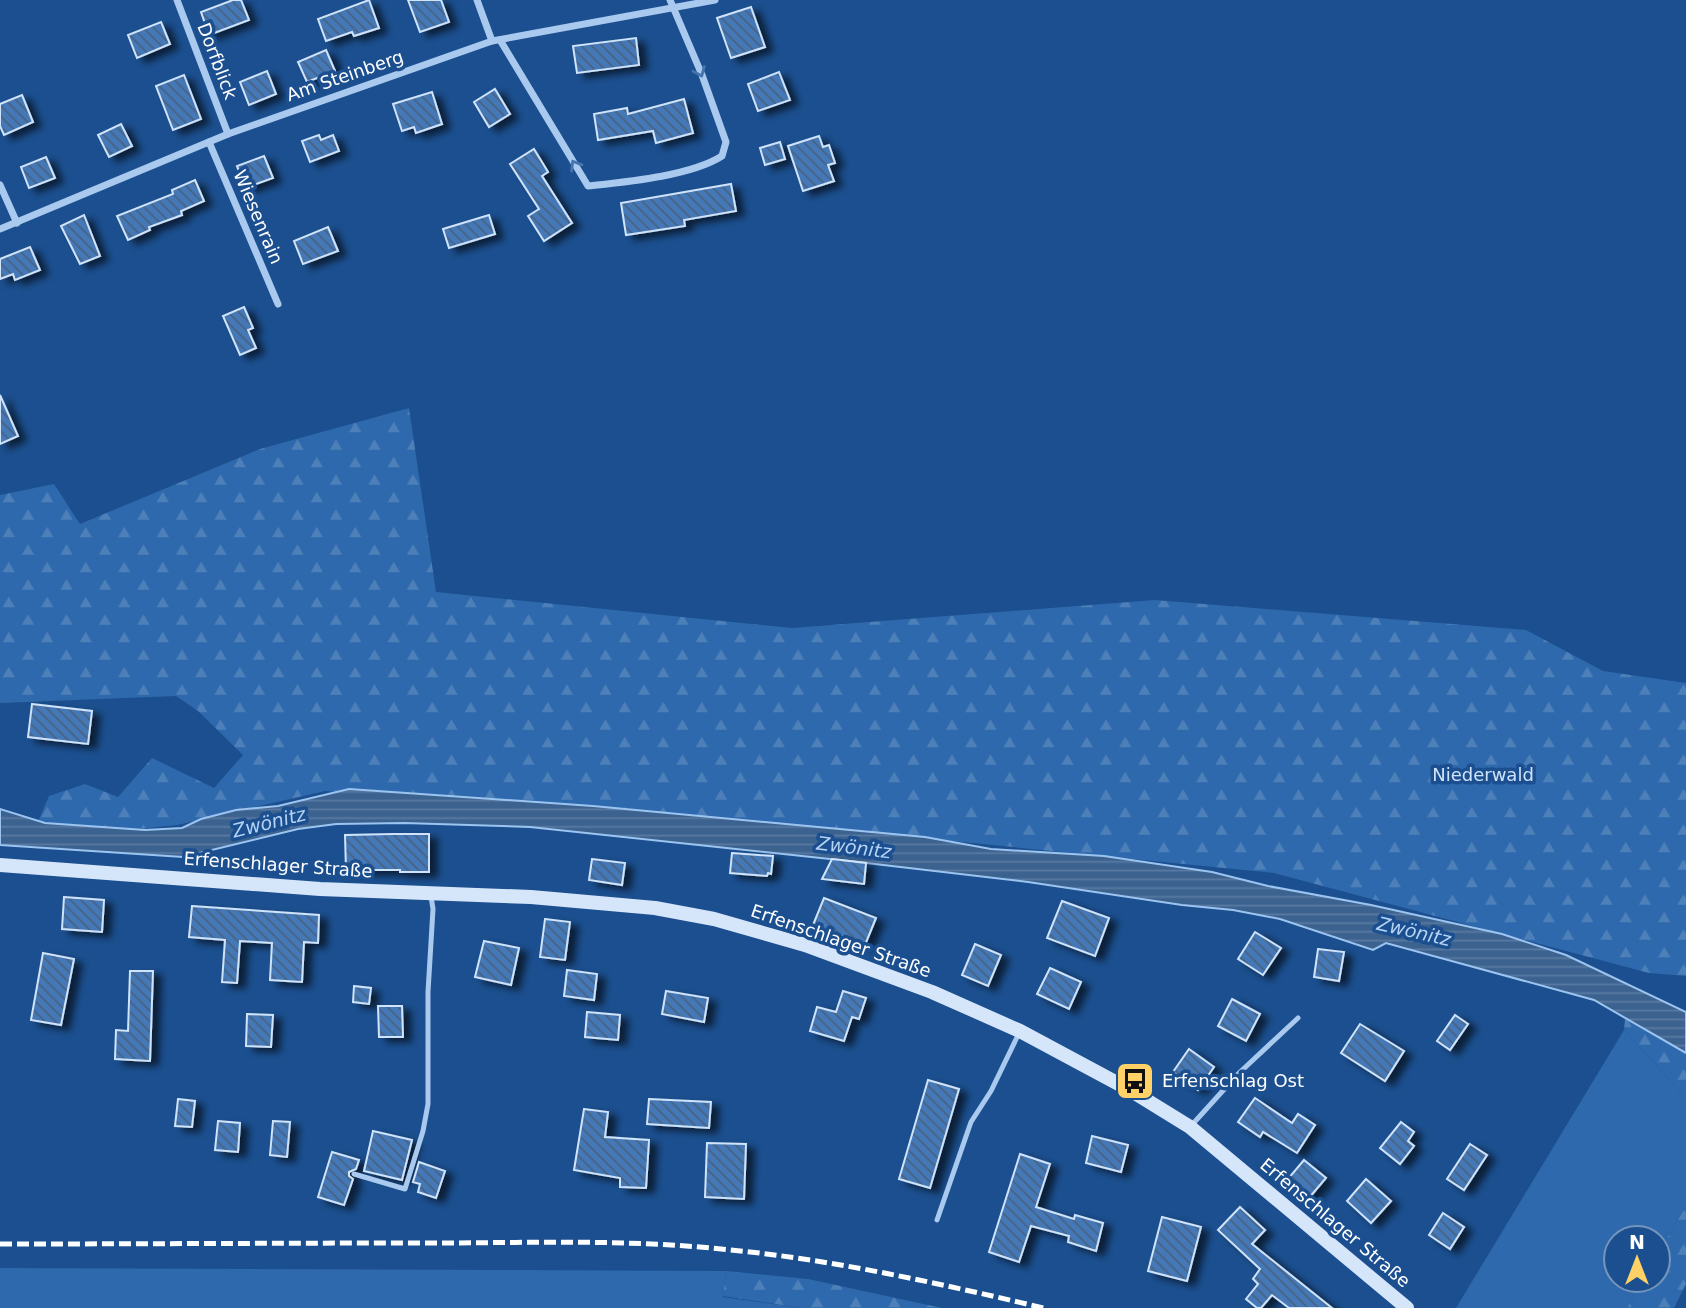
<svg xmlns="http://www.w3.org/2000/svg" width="1686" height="1308" viewBox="0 0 1686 1308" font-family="'DejaVu Sans',sans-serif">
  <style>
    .grass { fill: #2e69ad }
    .forest { fill: url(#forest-firs) }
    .water { fill: url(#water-rules); stroke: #9cc4f0; stroke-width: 2 }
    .building { fill: url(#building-back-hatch); stroke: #cfe3fa; stroke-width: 2; filter: url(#shadow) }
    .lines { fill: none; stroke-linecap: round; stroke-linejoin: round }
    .lane { stroke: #a9c9ee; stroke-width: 5 }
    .street { stroke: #a9c9ee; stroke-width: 7 }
    .secondary { stroke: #d6e6fa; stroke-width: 14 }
    .rail { stroke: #fff; stroke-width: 5; stroke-dasharray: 12 5; stroke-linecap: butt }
    .oneway { stroke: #4674ac }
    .labels { text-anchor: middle; stroke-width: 7; stroke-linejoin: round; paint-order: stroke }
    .street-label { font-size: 18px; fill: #fff; stroke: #1b4f8f }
    .park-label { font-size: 18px; fill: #cfe3fa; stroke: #1b4f8f }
    .poi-label { font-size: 18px; fill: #fff; stroke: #1b4f8f; text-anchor: start }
    .water-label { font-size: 19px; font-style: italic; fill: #b5d3f5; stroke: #1b4f8f }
  </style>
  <defs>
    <pattern id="forest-firs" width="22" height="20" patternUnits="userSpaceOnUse" patternTransform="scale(1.75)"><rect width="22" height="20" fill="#2e69ad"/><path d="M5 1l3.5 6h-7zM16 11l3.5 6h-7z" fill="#4d80b9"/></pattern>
    <pattern id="water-rules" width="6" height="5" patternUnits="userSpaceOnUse" patternTransform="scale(1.75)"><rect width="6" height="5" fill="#3c6290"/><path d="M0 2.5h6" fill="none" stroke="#597aa1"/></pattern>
    <pattern id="building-back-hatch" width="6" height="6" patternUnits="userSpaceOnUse" patternTransform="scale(1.75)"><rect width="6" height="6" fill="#4478b7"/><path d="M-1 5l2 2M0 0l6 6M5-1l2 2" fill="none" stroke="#486282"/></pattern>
    <filter id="shadow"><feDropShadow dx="8" dy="4.5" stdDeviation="3.5" flood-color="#0009"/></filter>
  </defs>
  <rect width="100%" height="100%" fill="#1b4f8f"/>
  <g class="grass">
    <path d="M1624,1030L1686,1098V1206L1658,1253V1238H1616V1280H1643L1627,1308H1456Z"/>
    <path d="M0,1268L726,1271L723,1297L802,1308H0Z"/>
  </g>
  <g class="forest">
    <path d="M409,408L436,592L792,628L1155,600L1526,630L1603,671L1686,683V976L1649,973L1274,873L720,818L325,791L177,825L102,833L37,824L49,796L85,784L118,797L152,758L214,788L243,755L198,711L176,696L0,703V495L54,484L80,524L260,449Z"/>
    <path d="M1625,1019L1686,1053V1098L1624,1030Z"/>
    <path d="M1686,1206V1284L1674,1308H1627L1643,1280H1658V1253Z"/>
    <path d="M726,1271L808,1279L942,1308H802L723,1296Z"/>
  </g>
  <path class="water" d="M349,789L593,806L925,837L991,849L1104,856L1212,872L1268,886L1371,905L1502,934L1566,955L1686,1012V1053L1594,1000L1386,943L1373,950L1280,919L1233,910L1182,905L1028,882L849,861L530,827L404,823L336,824L298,829L183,857L0,845V809L45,823L145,830L182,828L201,819L236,810L278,806Z"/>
  <g class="building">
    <path d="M233,0H241L249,20L209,35L201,12Z"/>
    <path d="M369,0L379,28L354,36L352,32L326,41L318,19Z"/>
    <path d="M408,0H441L449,22L420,32Z"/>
    <path d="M751,7L765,47L731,58L717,18Z"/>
    <path d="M161,22L170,44L137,58L128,35Z"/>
    <path d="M636,38L639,65L577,73L573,46Z"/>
    <path d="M326,50L335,71L307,82L298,62Z"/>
    <path d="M267,71L276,94L249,105L240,82Z"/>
    <path d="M779,72L790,100L758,111L748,84Z"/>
    <path d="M184,75L201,119L173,130L156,86Z"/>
    <path d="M495,89L510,114L489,127L474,102Z"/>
    <path d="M432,92L442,124L416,133L414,127L402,131L393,104Z"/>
    <path d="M22,95L33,122L4,135L0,126V104Z"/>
    <path d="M684,99L693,133L656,143L653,131L598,140L594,114L627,108L628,114Z"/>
    <path d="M121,124L132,146L109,157L98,135Z"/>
    <path d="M319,135L321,140L333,135L339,151L310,162L302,141Z"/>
    <path d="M819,136L823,147L829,145L835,163L828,165L834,181L803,191L788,146Z"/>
    <path d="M780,142L785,159L765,165L760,148Z"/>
    <path d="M534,149L548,172L542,176L572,223L544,241L528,216L539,209L510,164Z"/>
    <path d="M264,156L273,178L245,188L237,166Z"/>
    <path d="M46,157L55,178L29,188L21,167Z"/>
    <path d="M195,180L204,201L181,211L182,215L149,227L150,230L128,240L117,216L173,194L172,190Z"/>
    <path d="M731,184L736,211L684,220L685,226L626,235L621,203Z"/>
    <path d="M84,215L100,256L80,264L61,226Z"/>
    <path d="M489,215L495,234L449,248L443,229Z"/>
    <path d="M328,227L338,251L303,264L294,241Z"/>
    <path d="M30,247L40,270L15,280L13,274L0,279V259Z"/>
    <path d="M244,307L253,328L248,330L256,348L240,355L223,316Z"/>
    <path d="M0,395L18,436L0,444Z"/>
    <path d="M32,704L92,711L88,744L28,737Z"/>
    <path d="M393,834H429V872H400V870H346L345,835Z"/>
    <path d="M732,853L773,856L771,874L768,873L767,876L730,873Z"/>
    <path d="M592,859L625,863L622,885L589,880Z"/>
    <path d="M832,859L866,863L864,884L822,879Z"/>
    <path d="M64,897L104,900L102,932L62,929Z"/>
    <path d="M824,898L876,918L865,945L813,925Z"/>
    <path d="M1062,901L1109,918L1095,956L1047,938Z"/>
    <path d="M192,906L319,915L318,943L304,942L302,982L270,980L272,943L240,941L237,983L222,982L225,940L189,937Z"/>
    <path d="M545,919L570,922L565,960L540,957Z"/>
    <path d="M1255,932L1281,948L1263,975L1238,959Z"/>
    <path d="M484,941L519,948L511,985L475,977Z"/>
    <path d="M975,944L1001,955L988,986L962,975Z"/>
    <path d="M1318,949L1344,952L1339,981L1314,977Z"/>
    <path d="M43,953L74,959L61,1025L31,1020Z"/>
    <path d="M1050,968L1081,982L1069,1009L1037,994Z"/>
    <path d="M567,970L597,974L594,1000L564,996Z"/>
    <path d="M130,971H153L150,1061L115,1059L116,1030L128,1031Z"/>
    <path d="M354,986L371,988L369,1004L353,1002Z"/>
    <path d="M666,991L708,998L704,1022L662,1014Z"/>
    <path d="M843,991L866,998L859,1019L852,1017L844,1041L810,1031L817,1007L836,1012Z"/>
    <path d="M1232,999L1260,1014L1246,1041L1218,1026Z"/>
    <path d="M378,1006H402L403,1037H379Z"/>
    <path d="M587,1012L620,1015L618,1040L585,1037Z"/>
    <path d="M247,1014L273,1015L271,1047L246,1046Z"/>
    <path d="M1455,1015L1468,1024L1450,1050L1437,1041Z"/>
    <path d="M1360,1024L1404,1051L1385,1081L1341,1053Z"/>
    <path d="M1189,1049L1214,1067L1198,1090L1173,1072Z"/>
    <path d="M928,1080L959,1089L930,1188L899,1179Z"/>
    <path d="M1255,1098L1292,1123L1298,1114L1315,1125L1297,1153L1263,1132L1260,1137L1238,1122Z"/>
    <path d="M178,1099L195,1101L192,1127L175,1126Z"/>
    <path d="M649,1099L711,1102L709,1128L647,1124Z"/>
    <path d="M584,1109L608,1112L605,1137L649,1140L646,1188L620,1187V1178L574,1170Z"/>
    <path d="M218,1121L240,1123L238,1152L215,1150Z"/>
    <path d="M273,1121L290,1122L287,1157L270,1155Z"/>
    <path d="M1401,1122L1414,1132L1408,1141L1414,1146L1400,1164L1380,1148Z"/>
    <path d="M373,1131L412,1140L402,1180L364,1171Z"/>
    <path d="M1092,1136L1128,1145L1121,1172L1086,1163Z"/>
    <path d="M707,1143L746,1144L744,1199L705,1197Z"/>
    <path d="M1470,1144L1487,1155L1464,1190L1447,1179Z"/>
    <path d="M332,1152L359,1160L356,1169L349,1172V1176L353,1179L344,1205L318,1197Z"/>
    <path d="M1020,1154L1050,1164L1036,1207L1074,1219L1075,1215L1103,1223L1096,1251L1068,1242L1069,1236L1031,1226L1019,1262L989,1252Z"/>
    <path d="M1304,1160L1326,1178L1309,1198L1287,1180Z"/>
    <path d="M419,1162L445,1171L436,1198L418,1192L420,1184L413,1182Z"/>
    <path d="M1366,1179L1391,1201L1371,1223L1347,1201Z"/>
    <path d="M1240,1207L1265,1230L1252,1244L1332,1308H1289L1272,1295L1261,1308H1257L1246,1299L1258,1284L1253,1279L1260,1269L1218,1230Z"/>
    <path d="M1443,1213L1464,1227L1450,1249L1429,1235Z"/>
    <path d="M1162,1217L1201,1227L1187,1281L1148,1271Z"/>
  </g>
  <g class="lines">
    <g class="lane">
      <path d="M1190,1127L1238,1074L1298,1018"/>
      <path d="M354,1174L405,1189L423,1131L428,1104V992L433,909L431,896"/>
      <path d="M937,1220L971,1122L991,1091L1020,1031"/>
    </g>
    <g class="street">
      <path d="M177,0L228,134"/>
      <path d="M477,0L492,41"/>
      <path d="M500,40L588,186C625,182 691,176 722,156L726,142L702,75L670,0"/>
      <path d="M209,142L278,304"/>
      <path d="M0,185L17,223"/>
      <path d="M0,229L228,134L492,41L715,0"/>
    </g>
    <path class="secondary" d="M0,865L320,889L531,897L655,908L714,919L805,945L932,992L1020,1031L1130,1090L1190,1127L1407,1308"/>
    <path class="rail" d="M0,1244C143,1244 286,1243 430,1243C527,1243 624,1239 721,1249C831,1259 937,1283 1044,1308"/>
  </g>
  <defs><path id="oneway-chevron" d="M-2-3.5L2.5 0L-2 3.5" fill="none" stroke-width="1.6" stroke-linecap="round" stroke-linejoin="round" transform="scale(1.75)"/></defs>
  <g class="oneway">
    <use href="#oneway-chevron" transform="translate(700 72) rotate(67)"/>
    <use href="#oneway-chevron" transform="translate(575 165) rotate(-121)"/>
  </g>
  <defs>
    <symbol id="bus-square" viewBox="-11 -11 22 22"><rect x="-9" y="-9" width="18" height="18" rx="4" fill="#ffd166" stroke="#1b4f8f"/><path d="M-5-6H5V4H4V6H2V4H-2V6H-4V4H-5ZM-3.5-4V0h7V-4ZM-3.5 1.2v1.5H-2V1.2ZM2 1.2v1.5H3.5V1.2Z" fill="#111"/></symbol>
  </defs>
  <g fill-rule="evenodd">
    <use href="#bus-square" x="1113" y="1059" width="44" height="44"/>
  </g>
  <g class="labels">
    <g class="street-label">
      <text transform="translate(217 61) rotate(69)" y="6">Dorfblick</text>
      <text transform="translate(345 76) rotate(-19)" y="6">Am Steinberg</text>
      <text transform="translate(258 217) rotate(67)" y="6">Wiesenrain</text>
      <text transform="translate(278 865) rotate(4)" y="6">Erfenschlager Straße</text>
      <text transform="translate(841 941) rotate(19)" y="6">Erfenschlager Straße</text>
      <text transform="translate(1335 1223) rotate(40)" y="6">Erfenschlager Straße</text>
    </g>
    <g class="park-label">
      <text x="1483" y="781">Niederwald</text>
    </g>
    <g class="poi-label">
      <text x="1162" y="1087">Erfenschlag Ost</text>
    </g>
    <g class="water-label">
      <text transform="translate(269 822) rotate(-14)" y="7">Zwönitz</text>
      <text transform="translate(854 847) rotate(7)" y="7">Zwönitz</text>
      <text transform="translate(1414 931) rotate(13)" y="7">Zwönitz</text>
    </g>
  </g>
  <g transform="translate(1637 1259)"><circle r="33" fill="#1b4f8f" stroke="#7695bc" stroke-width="2"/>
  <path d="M0-5L12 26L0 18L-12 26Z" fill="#ffd166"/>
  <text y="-10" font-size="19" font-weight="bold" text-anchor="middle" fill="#ffffff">N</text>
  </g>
</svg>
